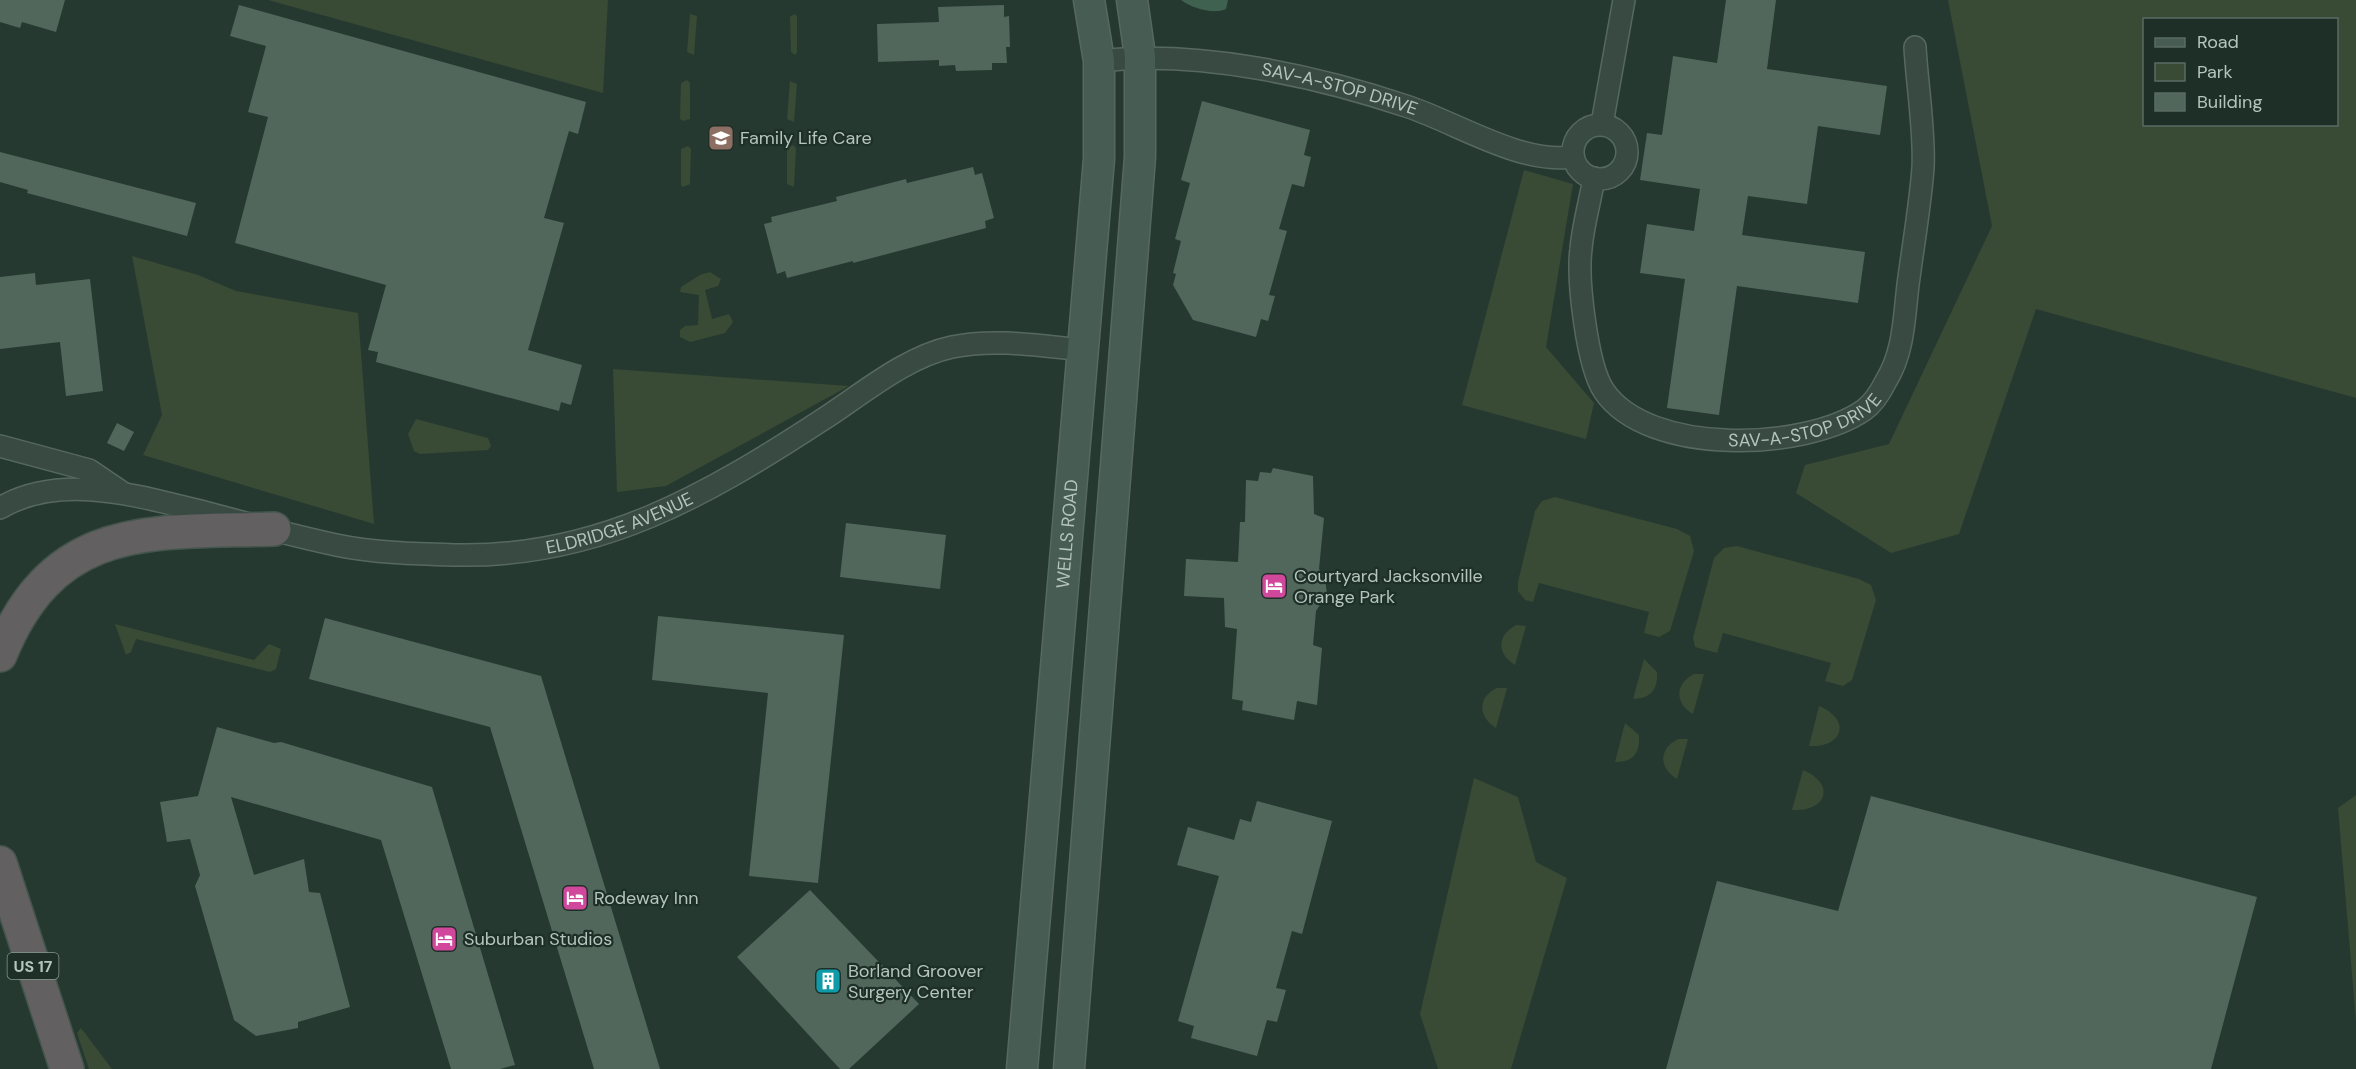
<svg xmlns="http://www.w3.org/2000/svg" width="2356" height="1069" viewBox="0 0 2356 1069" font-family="'DM Sans',sans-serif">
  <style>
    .green { fill: #394a35; fill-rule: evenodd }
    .water { fill: #3e6150 }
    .building { fill: #51675c }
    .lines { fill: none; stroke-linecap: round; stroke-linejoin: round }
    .minor-casing { stroke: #576860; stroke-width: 24 }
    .secondary-casing { stroke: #576860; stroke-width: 33 }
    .trunk-casing { stroke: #44554d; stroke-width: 36 }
    .minor { stroke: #394a42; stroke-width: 21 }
    .secondary { stroke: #475c53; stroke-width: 30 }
    .trunk { stroke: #636061; stroke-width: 33 }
    .labels { text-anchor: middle; stroke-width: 4.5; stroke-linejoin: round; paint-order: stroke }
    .shield { fill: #1e2f27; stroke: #879891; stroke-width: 1.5 }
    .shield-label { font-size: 16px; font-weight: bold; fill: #b4c5be }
    .street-label { font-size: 18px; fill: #b4c5be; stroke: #1e2f27 }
    .poi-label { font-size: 18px; fill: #b4c5be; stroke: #1e2f27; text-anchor: start }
  </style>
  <rect width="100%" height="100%" fill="#253930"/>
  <g class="green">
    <path d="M268,0H608L603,93Z"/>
    <path d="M1948,0H2356V398L2036,309L1959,534L1891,553L1796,493L1805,465L1889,444L1992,226ZM2144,20H2336V124H2144Z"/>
    <path d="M690,14L697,16L694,55L687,52Z"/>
    <path d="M794,14L797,16V52L795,55L791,52L790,17Z"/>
    <path d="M687,80L690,83V119L683,121L680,119L681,83Z"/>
    <path d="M790,81L797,84L794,122L787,119Z"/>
    <path d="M793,145L796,148L794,187L787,184V148Z"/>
    <path d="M688,146L691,149L690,184L683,187L681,185V149Z"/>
    <path d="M1524,170L1573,184L1546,347L1594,403L1586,439L1462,405Z"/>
    <path d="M132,256L198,275L236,291L358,313L374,524L143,455L162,415Z"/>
    <path d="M710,272L721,279L718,286L705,290L712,319L729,314L733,322L725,333L690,342L680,337V330L685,326L698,325L699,295L680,292L681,287L700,275Z"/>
    <path d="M613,369L849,386L666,486L617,492Z"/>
    <path d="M416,419L488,438L491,446L488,450L420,454L414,451L408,434Z"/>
    <path d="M1555,497L1677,529L1690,536L1694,551L1670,631L1659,637L1644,633L1649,612L1539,583L1533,602L1525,600L1518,591V582L1535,511L1542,501Z"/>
    <path d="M1737,546L1859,579L1871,585L1876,600L1852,680L1843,686L1825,681L1831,663L1723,633L1717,653L1695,647L1693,638L1714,558L1724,548Z"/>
    <path d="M115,624L254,660L269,644L281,649L276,669L270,672L136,639L131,652L126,655Z"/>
    <path d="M1516,625L1526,626L1515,665C1497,654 1496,636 1516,625Z"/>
    <path d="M1644,659L1657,672C1658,690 1651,698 1633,699Z"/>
    <path d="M1694,674H1704L1693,714C1675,704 1674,684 1694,674Z"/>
    <path d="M1497,688H1507L1496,728C1478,717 1477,697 1497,688Z"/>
    <path d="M1819,706C1852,720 1843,748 1809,746Z"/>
    <path d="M1625,723L1639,735C1640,754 1633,762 1615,762Z"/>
    <path d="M1678,739H1688L1677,779C1659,768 1658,749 1678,739Z"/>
    <path d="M1803,770C1836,784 1827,812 1792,810Z"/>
    <path d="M1474,778L1518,797L1536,862L1567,878L1511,1069H1438L1420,1014Z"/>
    <path d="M2356,795V1022L2338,808Z"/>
    <path d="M81,1028L112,1069H89L77,1033Z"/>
  </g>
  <path class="water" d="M1181,0H1228L1226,9C1213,15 1192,8 1181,0Z"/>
  <g class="building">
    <path d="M0,0H65L56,32L22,22L20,28L0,22Z"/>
    <path d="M1726,0H1776L1767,69L1887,86L1880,135L1818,126L1807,204L1748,196L1742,235L1865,252L1858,303L1737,286L1719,415L1667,408L1685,279L1640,273L1647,224L1694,231L1700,189L1640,180L1647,133L1662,135L1673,56L1717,63Z"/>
    <path d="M239,5L586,102L578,134L569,131L544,218L564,223L528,350L582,365L571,405L561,402L559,411L376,362L378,352L368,350L386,285L235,243L268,117L248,112L266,46L230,36Z"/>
    <path d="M1004,5V17L1009,16L1010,47H1006L1007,63H992V70L956,71L955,65L939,66V60L878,62L877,24L939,22L938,7Z"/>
    <path d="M1202,101L1310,130L1304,155L1311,157L1304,187L1292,184L1279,229L1287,231L1269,295L1275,296L1268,321L1261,319L1256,337L1193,320L1173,285L1176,274L1173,273L1181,241L1175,239L1190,183L1181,180Z"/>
    <path d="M0,152L196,203L187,236L27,193L28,190L0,182Z"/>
    <path d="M973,167L975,175L982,173L994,218L985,221L986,228L853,263V261L787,278L785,271L777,274L764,224L772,222L771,217L837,201L836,197L906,179L907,183Z"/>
    <path d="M35,273L36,285L90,279L103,391L66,396L60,342L0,349V277Z"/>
    <path d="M117,423L134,432L124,451L107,443Z"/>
    <path d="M1273,468L1313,476L1314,514L1324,518L1319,569L1325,578L1327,594L1316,611L1313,645L1322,648L1317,705L1297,701L1294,720L1242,710L1243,701L1232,699L1237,629L1225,627L1224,598L1184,596L1186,559L1238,562L1240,522H1245L1246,480L1258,481L1260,472L1271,473Z"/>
    <path d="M846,523L946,535L940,589L840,577Z"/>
    <path d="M658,616L844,635L818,883L749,876L768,693L652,680Z"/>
    <path d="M325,618L541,676L660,1069H594L490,727L309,679Z"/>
    <path d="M217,727L274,743L281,742L432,787L515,1065L500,1069H451L381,840L231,797L254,875L304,859L309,892L320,893L350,1007L298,1022V1028L256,1036L234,1020L195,886L200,875L190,839L167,842L160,802L198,796Z"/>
    <path d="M1871,796L2257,897L2211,1069H1666L1717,881L1838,911Z"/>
    <path d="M1257,801L1332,821L1302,934L1292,931L1276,988L1286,990L1277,1022L1267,1020L1257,1056L1191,1038L1194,1026L1178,1021L1219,876L1177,865L1188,827L1234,840L1240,819L1251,822Z"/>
    <path d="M810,890L919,1004L849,1069H840L737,957Z"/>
  </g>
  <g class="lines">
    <defs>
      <g id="minor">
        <path id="s1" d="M1099,61C1198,50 1314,75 1409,107C1459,124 1520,164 1573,157"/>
        <path d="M1602,124L1624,0"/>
        <circle cx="1600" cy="152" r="27"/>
        <path id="s2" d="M1594,178C1590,202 1583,225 1581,249C1577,279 1587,366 1604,391C1648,456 1805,451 1864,410C1874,403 1881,391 1886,381C1904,352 1904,318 1908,285C1913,246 1920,207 1923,168C1925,132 1917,84 1915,47"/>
        <path d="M0,446L89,470L120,491"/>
        <path id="s3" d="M0,508C59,473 134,495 196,510C242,522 289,535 336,545C374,553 417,554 456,555C599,558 707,495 822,420C861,395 905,357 952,347C994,338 1041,346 1083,350"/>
      </g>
      <g id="secondary">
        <path id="s4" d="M1022,1069L1099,159V61L1089,0"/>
        <path d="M1069,1069L1140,157V56L1132,0"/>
      </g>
      <g id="trunk">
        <path d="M0,655C55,520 150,533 274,529"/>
        <path d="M0,863L67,1069"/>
      </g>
    </defs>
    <use href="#minor" class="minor-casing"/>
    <use href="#secondary" class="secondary-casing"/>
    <use href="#trunk" class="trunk-casing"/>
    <use href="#minor" class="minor"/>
    <use href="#secondary" class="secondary"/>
    <use href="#trunk" class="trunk"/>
  </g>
  <defs>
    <symbol id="school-square" viewBox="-11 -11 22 22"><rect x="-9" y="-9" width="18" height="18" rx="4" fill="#8d6e63" stroke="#1e2f27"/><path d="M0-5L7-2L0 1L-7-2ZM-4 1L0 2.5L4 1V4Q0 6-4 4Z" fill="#fff"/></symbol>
    <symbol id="hotel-square" viewBox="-11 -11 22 22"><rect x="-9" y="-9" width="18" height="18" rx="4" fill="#d1479c" stroke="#1e2f27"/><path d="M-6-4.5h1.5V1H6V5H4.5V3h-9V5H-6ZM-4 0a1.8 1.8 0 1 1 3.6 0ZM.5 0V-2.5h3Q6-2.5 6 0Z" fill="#fff"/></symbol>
    <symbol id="building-square" viewBox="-11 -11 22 22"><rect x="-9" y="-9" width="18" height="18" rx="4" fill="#0f9aa8" stroke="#1e2f27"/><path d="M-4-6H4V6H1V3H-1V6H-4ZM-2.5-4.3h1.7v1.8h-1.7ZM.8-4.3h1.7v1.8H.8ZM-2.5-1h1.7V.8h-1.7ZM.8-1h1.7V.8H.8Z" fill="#fff"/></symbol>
  </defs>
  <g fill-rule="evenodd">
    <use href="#school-square" x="706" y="123" width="30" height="30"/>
    <use href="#hotel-square" x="1259" y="571" width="30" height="30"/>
    <use href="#hotel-square" x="560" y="883" width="30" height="30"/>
    <use href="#hotel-square" x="429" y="924" width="30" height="30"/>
    <use href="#building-square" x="813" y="966" width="30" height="30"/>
  </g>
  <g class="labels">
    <rect class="shield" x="7.5" y="953" width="51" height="26" rx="4.5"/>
    <g class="shield-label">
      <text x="33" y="972">US 17</text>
    </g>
    <g class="street-label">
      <text dy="6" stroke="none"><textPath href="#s1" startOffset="244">SAV-A-STOP DRIVE</textPath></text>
      <text dy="6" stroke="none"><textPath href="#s2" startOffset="436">SAV-A-STOP DRIVE</textPath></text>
      <text dy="6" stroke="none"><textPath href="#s3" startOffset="634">ELDRIDGE AVENUE</textPath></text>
      <text dy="6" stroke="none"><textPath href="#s4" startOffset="537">WELLS ROAD</textPath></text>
    </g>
    <g class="poi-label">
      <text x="740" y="144">Family Life Care</text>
      <text x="1294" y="582">Courtyard Jacksonville<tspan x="1294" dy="21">Orange Park</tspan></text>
      <text x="594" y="904">Rodeway Inn</text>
      <text x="464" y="945">Suburban Studios</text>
      <text x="848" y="977">Borland Groover<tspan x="848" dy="21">Surgery Center</tspan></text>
    </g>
  </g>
  <rect x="2143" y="18" width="195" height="108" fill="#1e2f27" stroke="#5a6b63" stroke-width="1.5"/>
  <rect x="2155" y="38" width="30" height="9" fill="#475c53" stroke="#5a6b63" stroke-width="1.5"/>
  <text x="2197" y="48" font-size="18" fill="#b4c5be">Road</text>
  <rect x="2155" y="63" width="30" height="18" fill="#394a35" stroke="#5a6b63" stroke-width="1.5"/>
  <text x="2197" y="78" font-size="18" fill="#b4c5be">Park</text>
  <rect x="2155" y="93" width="30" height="18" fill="#51675c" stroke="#5a6b63" stroke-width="1.5"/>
  <text x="2197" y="108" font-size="18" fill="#b4c5be">Building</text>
</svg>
